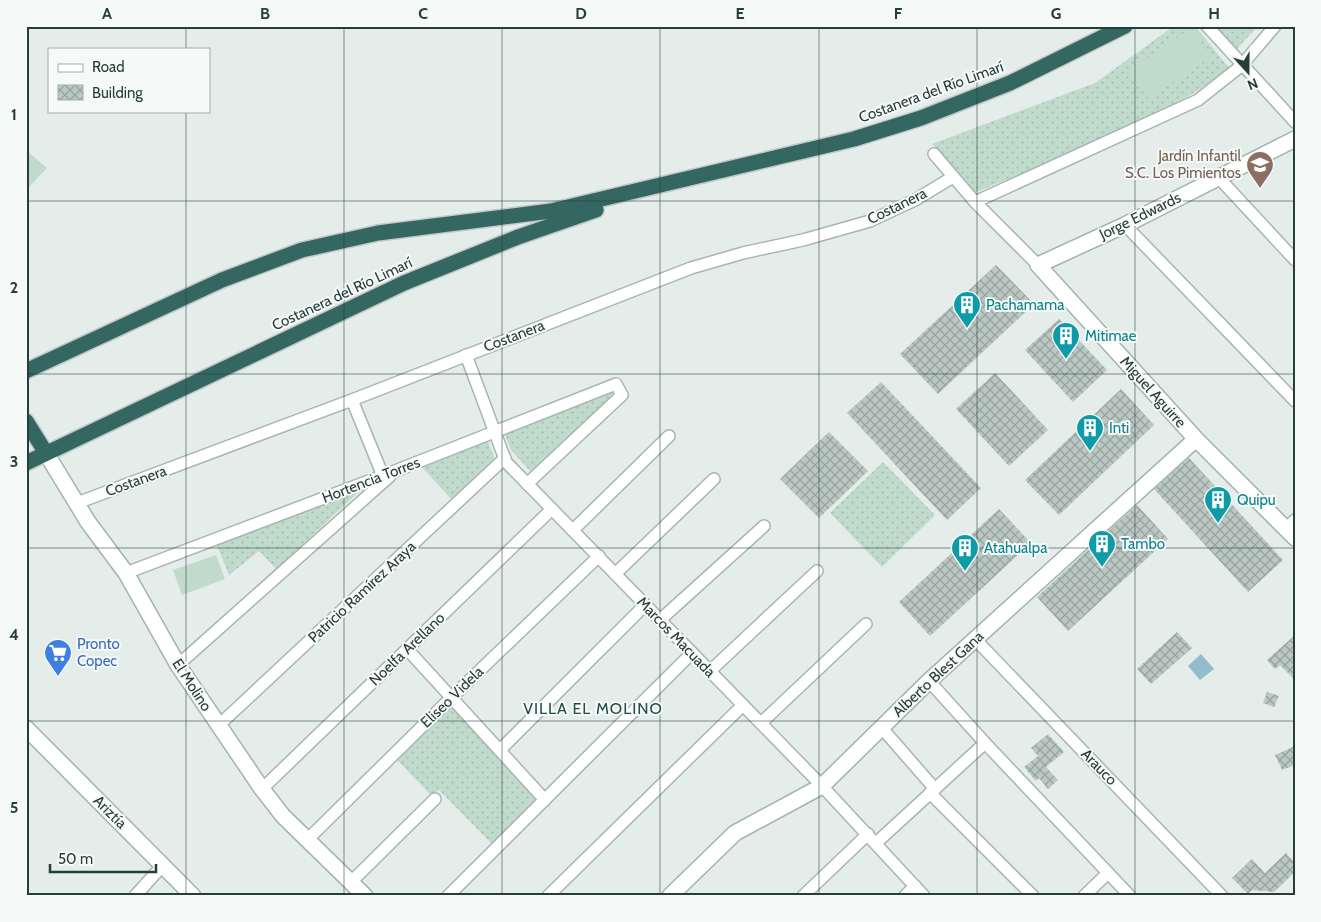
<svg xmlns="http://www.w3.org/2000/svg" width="1321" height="922" viewBox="0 0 1321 922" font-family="Cabin,sans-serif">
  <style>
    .grass { fill: url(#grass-dots) }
    .garden { fill: #c0dbcb }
    .water { fill: #93bccc }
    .building { fill: url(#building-cross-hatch) }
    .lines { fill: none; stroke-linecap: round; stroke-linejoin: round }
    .street-casing { stroke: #a8b5b1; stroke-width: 14 }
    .secondary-casing { stroke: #a1b4b0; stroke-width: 18 }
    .highway-casing { stroke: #c2c9c8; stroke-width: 18 }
    .street { stroke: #fff; stroke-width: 11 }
    .secondary { stroke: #fff; stroke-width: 15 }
    .highway { stroke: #346662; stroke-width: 15 }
    .grid { fill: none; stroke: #263d39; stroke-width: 1; stroke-opacity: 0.55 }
    .labels { text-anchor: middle; stroke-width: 4; stroke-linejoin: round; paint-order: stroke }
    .street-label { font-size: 15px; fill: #263d39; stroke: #f5f9f8 }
    .education-label { font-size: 15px; fill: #785e54; stroke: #f5f9f8; text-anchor: end }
    .culture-label { font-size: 15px; fill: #0d838f; stroke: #f5f9f8; text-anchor: start }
    .shop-label { font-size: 15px; fill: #366cbe; stroke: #f5f9f8; text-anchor: start }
    .neighbourhood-label { font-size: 16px; letter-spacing: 1px; fill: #234d48; stroke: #f5f9f8 }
    .neatline { fill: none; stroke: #263d39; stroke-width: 2 }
    .grid-label { font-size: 16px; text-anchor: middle; font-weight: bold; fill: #263d39 }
  </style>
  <defs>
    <pattern id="grass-dots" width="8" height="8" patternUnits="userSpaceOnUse" patternTransform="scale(1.25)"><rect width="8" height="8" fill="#c0dbcb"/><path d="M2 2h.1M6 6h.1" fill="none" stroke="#a5bdaf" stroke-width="1.8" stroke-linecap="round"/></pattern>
    <pattern id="building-cross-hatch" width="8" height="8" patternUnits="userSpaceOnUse" patternTransform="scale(1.25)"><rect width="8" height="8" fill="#bac7c3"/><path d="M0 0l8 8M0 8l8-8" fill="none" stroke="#97a39f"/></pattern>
  </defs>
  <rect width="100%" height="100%" fill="#e5edea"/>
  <g class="grass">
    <path d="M1174,26H1195L1230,69C1153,124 1061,157 974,193L932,144L1095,83Z"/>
    <path d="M1214,26H1258L1235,51Z"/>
    <path d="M610,390L615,396L531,472L511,450L504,432Z"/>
    <path d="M487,439L496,462L453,501L421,466Z"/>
    <path d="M883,462L935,515L882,567L830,513Z"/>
    <path d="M364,487L276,569L259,551L229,575L216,543Z"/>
    <path d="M452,705L538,798L492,844L439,790L432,796L395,758Z"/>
  </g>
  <g class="garden">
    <path d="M1192,28L1211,57L1149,99L1129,70Z"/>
    <path d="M26,150L47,168L26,190Z"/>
    <path d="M216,555L225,579L182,595L173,570Z"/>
  </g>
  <path class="water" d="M1201,654L1214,669L1200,680L1188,666Z"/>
  <g class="building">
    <path d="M996,265L1034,304L938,394L900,354Z"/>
    <path d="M1059,319L1107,370L1073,402L1025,350Z"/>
    <path d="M995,373L1048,430L1009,466L956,409Z"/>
    <path d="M881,382L981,488L947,520L847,413Z"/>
    <path d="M1121,389L1154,425L1059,515L1025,480Z"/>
    <path d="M829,432L868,471L819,518L780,479Z"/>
    <path d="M1189,458L1283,560L1248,592L1154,489Z"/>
    <path d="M1137,505L1168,539L1068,631L1037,597Z"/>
    <path d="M999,509L1031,543L930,636L899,602Z"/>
    <path d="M1177,632L1192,648L1151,684L1137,669Z"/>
    <path d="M1295,635V680L1280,665L1275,669L1267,660Z"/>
    <path d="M1267,692L1279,696L1274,707L1263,703Z"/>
    <path d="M1048,734L1064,752L1046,767L1058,780L1048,789L1039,778L1036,781L1024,767L1038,756L1031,748Z"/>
    <path d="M1295,746V765L1282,770L1275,755Z"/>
    <path d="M1286,853L1295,863V872L1274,892L1252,890L1248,894L1232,878L1252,859L1265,873Z"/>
  </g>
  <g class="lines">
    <defs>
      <g id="street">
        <path d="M1207,26L1295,122"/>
        <path d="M934,154L975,202L1038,265"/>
        <path d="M1218,177L1295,260"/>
        <path d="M975,202L1198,100L1241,66L1275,26"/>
        <path d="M1125,225L1295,401"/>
        <path d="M466,355L506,462L822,786L924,896"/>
        <path d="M352,400L383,476"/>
        <path d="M77,503L352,400L691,268L743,253L803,240L870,221L915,200L953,177"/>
        <path d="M1286,528L1295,520"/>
        <path d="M573,530L669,436"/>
        <path d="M126,573L395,471L616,384L622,395L527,484"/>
        <path d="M615,574L714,479"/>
        <path d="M660,620L764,526"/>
        <path d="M975,639L1222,896"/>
        <path d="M407,649L545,800"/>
        <path d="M178,665L390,476"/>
        <path d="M710,671L817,571"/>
        <path d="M929,681L985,743L1130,896"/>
        <path d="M761,723L866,624"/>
        <path d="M218,726L505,458"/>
        <path d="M881,727L935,789"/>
        <path d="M500,750L645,605"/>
        <path d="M262,789L552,509"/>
        <path d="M930,793L1033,896"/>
        <path d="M307,840L452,697L599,556"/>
        <path d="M876,843L985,743"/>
        <path d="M350,883L435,799"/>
        <path d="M135,896L163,865"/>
        <path d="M448,896L692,653"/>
        <path d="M548,896L743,705"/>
        <path d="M803,896L868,834"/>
        <path d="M905,896L915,886"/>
        <path d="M1084,896L1108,873"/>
      </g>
      <g id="secondary">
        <path d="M1295,139L1125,225L1038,265L1196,439L1295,538"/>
        <path d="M46,453L88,522L126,573L178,665L262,789L283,816L365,896"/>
        <path d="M26,728L193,896"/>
        <path d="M670,896L735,833L822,786L929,681L1196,439"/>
      </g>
      <g id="highway">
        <path d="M26,371L222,280L302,250L378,233L551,211L854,139L921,118L1010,83L1125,26"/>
        <path d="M26,421L46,453"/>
        <path d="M26,463L404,283L518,237L596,210"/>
      </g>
    </defs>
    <use href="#street" class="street-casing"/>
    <use href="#secondary" class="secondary-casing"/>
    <use href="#highway" class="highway-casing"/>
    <use href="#street" class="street"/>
    <use href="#secondary" class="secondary"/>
    <use href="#highway" class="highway"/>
  </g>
  <path class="grid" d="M186,26V49M344,26V896M502,26V896M660,26V896M819,26V896M977,26V896M1135,26V896M186,111V896M26,201H1295M26,374H1295M26,548H1295M26,721H1295"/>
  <defs>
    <symbol id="school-pin" viewBox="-11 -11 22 30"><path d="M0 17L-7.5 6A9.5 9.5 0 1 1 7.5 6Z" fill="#8d6e63" stroke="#f5f9f8"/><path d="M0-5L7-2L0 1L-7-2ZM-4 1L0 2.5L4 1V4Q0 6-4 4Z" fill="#fff"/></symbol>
    <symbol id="building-pin" viewBox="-11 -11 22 30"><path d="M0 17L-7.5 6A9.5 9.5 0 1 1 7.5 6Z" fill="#0f9aa8" stroke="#f5f9f8"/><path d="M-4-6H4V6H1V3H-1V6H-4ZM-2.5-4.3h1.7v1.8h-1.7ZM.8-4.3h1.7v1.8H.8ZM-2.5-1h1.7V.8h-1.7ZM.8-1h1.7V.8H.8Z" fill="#fff"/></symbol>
    <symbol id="supermarket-pin" viewBox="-11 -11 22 30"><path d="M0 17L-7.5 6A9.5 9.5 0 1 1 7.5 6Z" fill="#3f7fe0" stroke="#f5f9f8"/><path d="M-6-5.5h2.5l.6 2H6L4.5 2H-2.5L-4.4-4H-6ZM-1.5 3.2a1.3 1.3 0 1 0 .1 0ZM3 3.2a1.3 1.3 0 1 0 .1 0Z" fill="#fff"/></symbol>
  </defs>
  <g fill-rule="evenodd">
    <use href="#school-pin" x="1244" y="149" width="32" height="43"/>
    <use href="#building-pin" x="951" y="289" width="32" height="43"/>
    <use href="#building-pin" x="1050" y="320" width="32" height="43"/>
    <use href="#building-pin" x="1074" y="412" width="32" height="43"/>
    <use href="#building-pin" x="1202" y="484" width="32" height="43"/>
    <use href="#building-pin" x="1086" y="528" width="32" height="43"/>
    <use href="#building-pin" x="949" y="532" width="32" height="43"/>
    <use href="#supermarket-pin" x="42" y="637" width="32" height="43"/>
  </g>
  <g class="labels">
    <g class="street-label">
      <text transform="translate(931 92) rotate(-20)" y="5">Costanera del Río Limarí</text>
      <text transform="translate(897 206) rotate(-26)" y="5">Costanera</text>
      <text transform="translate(1140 216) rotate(-26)" y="5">Jorge Edwards</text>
      <text transform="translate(342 294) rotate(-25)" y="5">Costanera del Río Limarí</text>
      <text transform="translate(514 336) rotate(-21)" y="5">Costanera</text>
      <text transform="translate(1153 392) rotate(48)" y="5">Miguel Aguirre</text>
      <text transform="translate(371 480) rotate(-21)" y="5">Hortencia Torres</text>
      <text transform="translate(136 481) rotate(-20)" y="5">Costanera</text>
      <text transform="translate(362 592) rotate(-43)" y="5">Patricio Ramírez Araya</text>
      <text transform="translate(676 637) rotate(46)" y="5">Marcos Macuada</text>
      <text transform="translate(407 649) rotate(-44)" y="5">Noelfa Arellano</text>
      <text transform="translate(938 674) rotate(-43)" y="5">Alberto Blest Gana</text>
      <text transform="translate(192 685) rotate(57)" y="5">El Molino</text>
      <text transform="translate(452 697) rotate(-44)" y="5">Eliseo Videla</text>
      <text transform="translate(1099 767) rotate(46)" y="5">Arauco</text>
      <text transform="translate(110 812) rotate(45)" y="5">Ariztía</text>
    </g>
    <g class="education-label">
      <text x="1241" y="161">Jardín Infantil<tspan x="1241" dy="17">S.C. Los Pimientos</tspan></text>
    </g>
    <g class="culture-label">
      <text x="986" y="310">Pachamama</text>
      <text x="1085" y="341">Mitimae</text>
      <text x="1109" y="433">Inti</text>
      <text x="1237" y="505">Quipu</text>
      <text x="1121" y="549">Tambo</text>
      <text x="984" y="553">Atahualpa</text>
    </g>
    <g class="shop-label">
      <text x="77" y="649">Pronto<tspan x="77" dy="17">Copec</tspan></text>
    </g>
    <g class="neighbourhood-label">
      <text x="593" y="714">VILLA EL MOLINO</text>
    </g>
  </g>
  <rect width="1321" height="922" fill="none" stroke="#f5f9f8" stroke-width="55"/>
  <rect x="48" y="48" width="162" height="65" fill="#f5f9f8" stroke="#a2aeac"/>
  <rect x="58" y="64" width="25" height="8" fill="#ffffff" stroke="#a2aeac"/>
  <text x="92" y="72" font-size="15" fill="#263d39">Road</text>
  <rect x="58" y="85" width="25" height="15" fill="url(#building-cross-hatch)" stroke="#a2aeac"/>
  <text x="92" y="98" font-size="15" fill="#263d39">Building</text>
  <g transform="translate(1248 72) rotate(159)" stroke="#f5f9f8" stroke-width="4" paint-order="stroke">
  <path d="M0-4L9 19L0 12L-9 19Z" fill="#263d39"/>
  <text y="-8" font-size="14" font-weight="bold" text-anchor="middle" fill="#263d39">N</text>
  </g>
  <path d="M50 864v8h106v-8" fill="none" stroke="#263d39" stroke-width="2.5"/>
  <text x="58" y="864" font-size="15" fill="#263d39" stroke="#f5f9f8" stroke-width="4" paint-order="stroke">50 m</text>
  <rect x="28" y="28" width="1266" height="866" class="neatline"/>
  <g class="grid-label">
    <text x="107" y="19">A</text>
    <text x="265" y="19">B</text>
    <text x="423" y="19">C</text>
    <text x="581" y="19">D</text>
    <text x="740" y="19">E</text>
    <text x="898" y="19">F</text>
    <text x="1056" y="19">G</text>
    <text x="1214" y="19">H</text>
    <text x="14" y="120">1</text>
    <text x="14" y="293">2</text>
    <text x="14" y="467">3</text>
    <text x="14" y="640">4</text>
    <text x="14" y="813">5</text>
  </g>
</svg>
